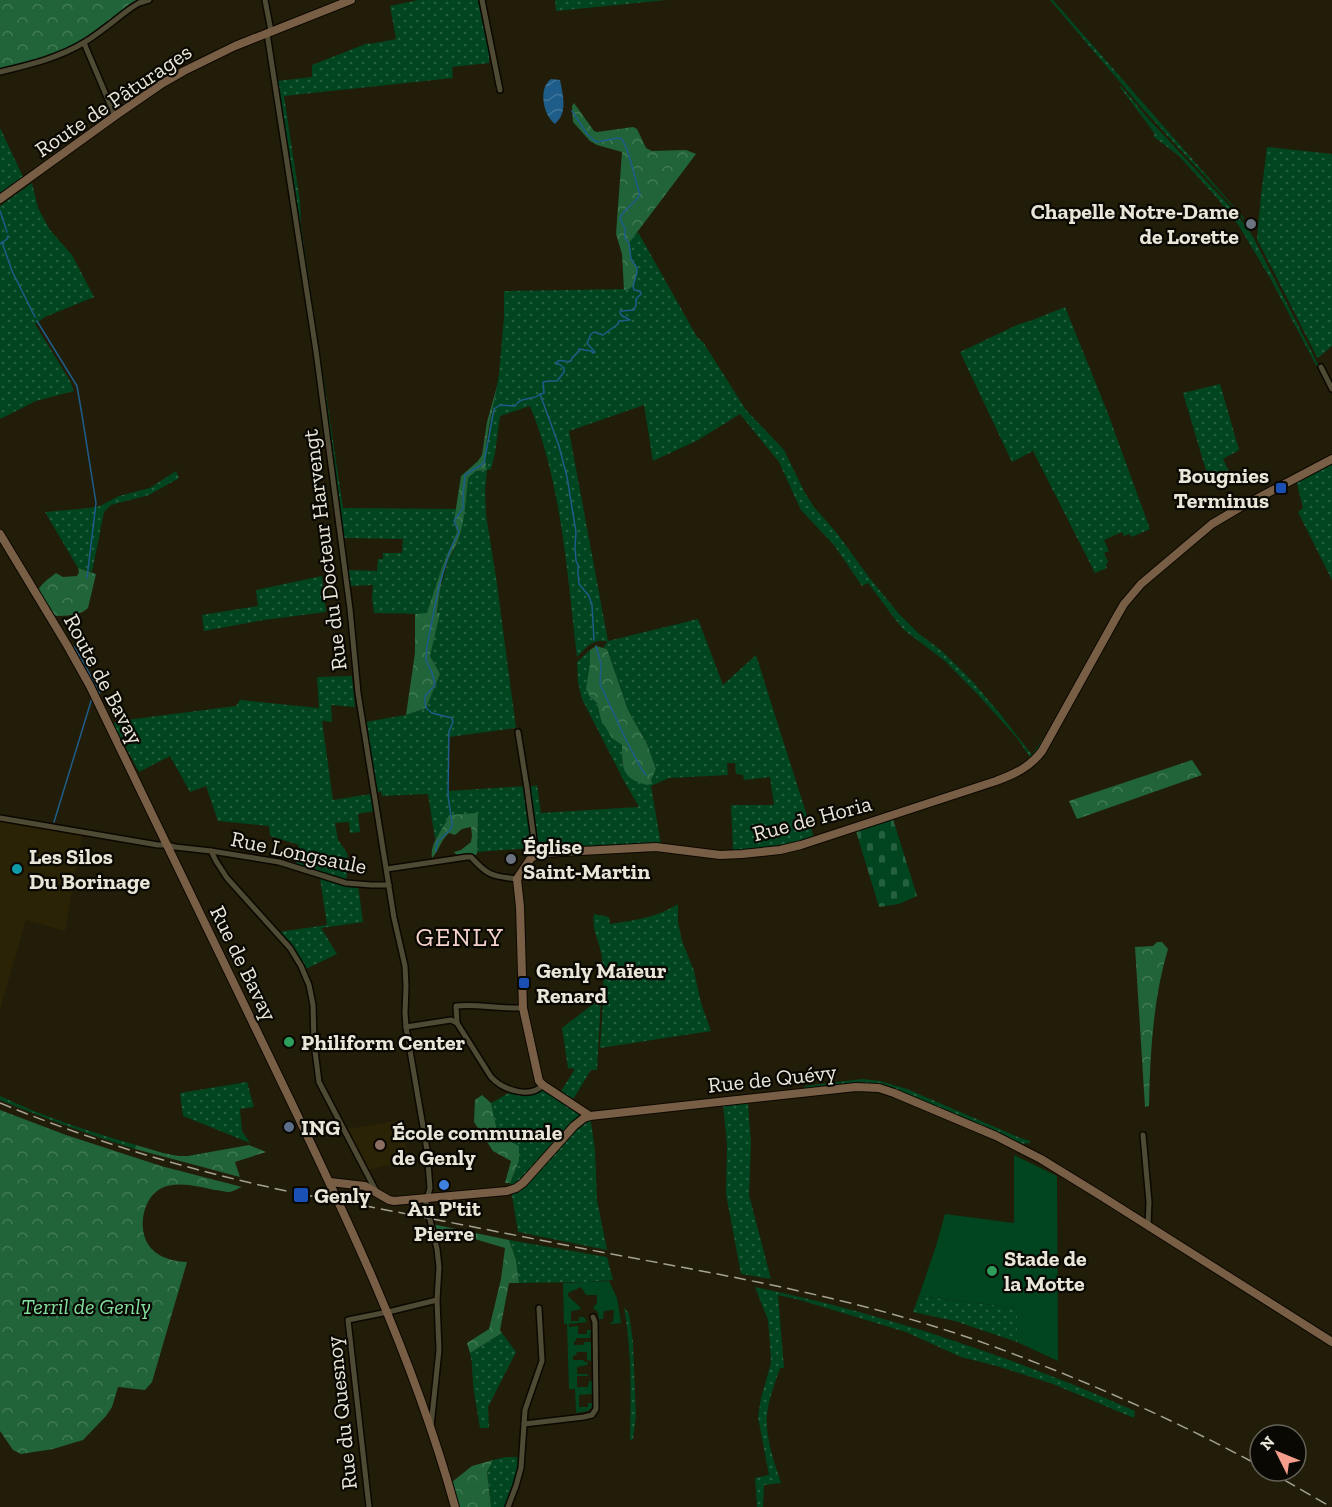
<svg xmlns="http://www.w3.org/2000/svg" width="1332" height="1507" viewBox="0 0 1332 1507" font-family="'Zilla Slab',serif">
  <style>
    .built { fill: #2a2306 }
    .grass { fill: url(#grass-dots) }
    .forest { fill: url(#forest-crowns) }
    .cemetery { fill: url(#cemetery-stones) }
    .garden { fill: #004520 }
    .water { fill: url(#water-waves) }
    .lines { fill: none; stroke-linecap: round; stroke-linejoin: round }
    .stream { stroke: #1e5d8a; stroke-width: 1.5 }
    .street-casing { stroke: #0c0700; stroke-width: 8 }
    .secondary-casing { stroke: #0c0700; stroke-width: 10 }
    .street { stroke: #4f4a33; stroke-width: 5 }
    .secondary { stroke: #785e45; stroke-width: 8 }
    .rail { stroke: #a6a293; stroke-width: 1.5; stroke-dasharray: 12 6; stroke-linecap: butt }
    .worship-dot { fill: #6b7280; stroke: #090802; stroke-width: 2 }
    .transit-dot { fill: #1a4fb4; stroke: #090802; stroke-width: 2 }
    .culture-dot { fill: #0f9aa8; stroke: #090802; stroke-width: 2 }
    .leisure-dot { fill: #2e9e5b; stroke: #090802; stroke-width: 2 }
    .service-dot { fill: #5c6f8a; stroke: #090802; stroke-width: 2 }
    .education-dot { fill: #8d6e63; stroke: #090802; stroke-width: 2 }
    .shop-dot { fill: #3f7fe0; stroke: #090802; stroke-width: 2 }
    .labels { text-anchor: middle; stroke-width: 4.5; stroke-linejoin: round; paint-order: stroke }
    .street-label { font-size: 22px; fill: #e9e6d9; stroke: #090802 }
    .poi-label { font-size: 22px; font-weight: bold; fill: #e9e6d9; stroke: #090802; text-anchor: start }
    .park-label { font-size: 22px; font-style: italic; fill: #83df9e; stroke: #090802 }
    .quarter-label { font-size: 26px; letter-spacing: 1.5px; fill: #f5d3cc; stroke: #090802 }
  </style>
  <defs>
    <pattern id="grass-dots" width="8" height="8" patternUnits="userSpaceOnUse" patternTransform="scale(1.5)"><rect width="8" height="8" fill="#004520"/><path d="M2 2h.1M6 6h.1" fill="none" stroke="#256040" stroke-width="1.8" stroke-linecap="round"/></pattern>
    <pattern id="forest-crowns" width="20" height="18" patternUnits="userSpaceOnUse" patternTransform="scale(1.5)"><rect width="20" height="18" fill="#216439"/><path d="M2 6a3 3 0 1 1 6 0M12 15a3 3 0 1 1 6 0" fill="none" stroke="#417a55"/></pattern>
    <pattern id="cemetery-stones" width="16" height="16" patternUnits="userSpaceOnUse" patternTransform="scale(1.5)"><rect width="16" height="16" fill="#004520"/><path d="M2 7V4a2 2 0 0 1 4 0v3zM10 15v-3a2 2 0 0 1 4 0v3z" fill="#256040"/></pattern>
    <pattern id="water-waves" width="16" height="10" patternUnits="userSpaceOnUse" patternTransform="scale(1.5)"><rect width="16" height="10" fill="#1e5d8a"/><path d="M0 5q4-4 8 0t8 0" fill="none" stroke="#3f749a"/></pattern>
  </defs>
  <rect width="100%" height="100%" fill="#221d08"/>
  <g class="built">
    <path d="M0,821L82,835L65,931L26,920L0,1009Z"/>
    <path d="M401,1120L409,1160L368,1170L346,1129Z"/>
  </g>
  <g class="grass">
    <path d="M418,0H478L489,51V63L452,67L453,78L284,96L300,202L301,225L343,508L457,509L454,521L457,532L442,567L427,614L374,613L372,598L373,585L350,586L348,570L377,571L378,559H383V553H402L403,539L342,538L315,332L277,81L312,77V65L368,43L370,44L396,39L390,6Z"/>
    <path d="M555,0H667L556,11Z"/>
    <path d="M1050,0H1053L1243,217L1245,222L1234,208L1142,108Z"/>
    <path d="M1121,86L1145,115L1236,213L1252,235L1327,382L1326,384L1270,278L1239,226L1217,198L1179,156L1153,136L1155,135L1152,130L1120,87Z"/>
    <path d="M0,128L25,181L0,196Z"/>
    <path d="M1267,147L1332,154V346L1319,357H1317L1257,239L1261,196Z"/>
    <path d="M32,183L38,208L50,230L72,255L94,297L45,317L35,324L70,381L74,391L36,401L0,419V206Z"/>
    <path d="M638,232L697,337L703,342L746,410L784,450L805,493L814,507L836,532L868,576L899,614L918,633L942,651L973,682L1001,715L1032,755L1049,730L1096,647L1041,748L1024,765L1030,757L1017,738L980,697L945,661L904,630L895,619L868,583L862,586L834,545L801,510L779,462L740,414L698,440L653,461L644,405L569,431L608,641L698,619L723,685L756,655L814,838L781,847L733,852L731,805H774L770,777L744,780L743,775L736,774L735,763H727L728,775L669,778L651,786L661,845L539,849L537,847L529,787L537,785L541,813L639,807L624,781L582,699L578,682L577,662L590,650V697L597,703L601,720L622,745V763L652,783L651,780L656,769L647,744L628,710L607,649L603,647L608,642C594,637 586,648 577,657C567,573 562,485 530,406L500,416L495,453L491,469L487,470L485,490L486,515L496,577L516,728L449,737L448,791L526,786L533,847L532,848L477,852L478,813L445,825L435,839L428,794L382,796L381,791L376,793L365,722L406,715L426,708L440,674L430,656L431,650L435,633L440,590L448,561L456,546L460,536L466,499L468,478L476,471L486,470L484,463L486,447L499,374L504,317V291L629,289C645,273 626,261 629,244C630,240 635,235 638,232Z"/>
    <path d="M1065,307L1107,411L1150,529L1132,537L1130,534L1124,536L1122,532L1104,540L1109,551L1104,553L1108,561L1106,565L1107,568L1095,573L1033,451L1012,462L960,352L1019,324L1030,321Z"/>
    <path d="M1220,384L1239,450L1223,459L1231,475L1210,484L1183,393Z"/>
    <path d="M1332,461V580L1298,512L1303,508L1296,480Z"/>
    <path d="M176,471L179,478L149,495L111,505L104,512L92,572L78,568L45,512L89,508L100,506L119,496L150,488Z"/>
    <path d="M322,576L326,612L264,620L204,631L202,615L258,606L256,590Z"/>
    <path d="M352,676L355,707L331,705L332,722L322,721L333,800L371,794L374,811L358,814L360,832L350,833L349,822L335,823L338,840L347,853L348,859L346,883L358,885L363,922L321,928L337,954L306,969L296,951L279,932L327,925L320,878L322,872L296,865L299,845L270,836L269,826L218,821L206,786L190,792L170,756L139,772L113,724L118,721L236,706L240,700L319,708L317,677Z"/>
    <path d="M678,904V922L682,941L694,971L701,1003L711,1031L600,1048C602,1018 605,989 602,959C601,943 591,931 594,914L609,917L610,924C636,920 655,918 678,904Z"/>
    <path d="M601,998L597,1070H591L572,1101L560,1093L575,1069L568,1068L562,1028Z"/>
    <path d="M862,1079L880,1081L907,1089L1018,1137L1030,1141V1143L1018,1144L887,1088L806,1090L804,1086Z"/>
    <path d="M247,1082L254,1107L240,1109L242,1131L250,1143L183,1116L180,1093Z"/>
    <path d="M543,1085L590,1116L595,1149L597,1200L607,1250L518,1232L510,1183L519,1161L498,1135L491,1103L514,1090L522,1092Z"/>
    <path d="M0,1096C44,1117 90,1132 136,1145L135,1149C89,1135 45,1118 0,1100Z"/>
    <path d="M723,1103H748L751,1143L749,1195L771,1279L741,1274L726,1194L727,1145Z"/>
    <path d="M509,1240L607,1257L613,1280L585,1282L519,1283L516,1260Z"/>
    <path d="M755,1287C886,1314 1013,1357 1135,1411L1134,1418L1053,1384L997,1366L961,1357L906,1332L800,1300L778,1295L784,1368H780C775,1383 769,1398 767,1414C765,1437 774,1461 781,1483L764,1485L763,1507H757L755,1478L769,1475L758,1417L761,1398L771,1363L770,1344L768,1320Z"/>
    <path d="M919,1296L1017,1308V1342L955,1321L913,1312Z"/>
    <path d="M624,1307L629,1314L633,1342L636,1416L633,1439L630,1440C631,1396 632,1351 624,1307Z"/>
    <path d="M502,1333L516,1352L488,1407L489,1428H480L473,1385L472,1363L470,1353Z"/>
    <path d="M506,1457H520L517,1477L506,1507H491L487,1472L493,1460Z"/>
  </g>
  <g class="forest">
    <path d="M0,0H139V3L84,43L61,54L0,72Z"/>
    <path d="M574,103L594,131L597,132L633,127L637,129L646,148L652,151L686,150L696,154L629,243L631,259L637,268V273L633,286L629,289L624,290L622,254L616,234L622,152L597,145L590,141L573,122L572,106Z"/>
    <path d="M497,386C494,406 481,453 487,470L476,471L468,478C466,498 465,519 459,538C456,547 450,554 447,563C441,579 439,596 437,613H440L430,656L440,674L426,708L406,715L415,653V614L427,613L442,567L457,532L454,521L461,476L478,461L482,455L487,422Z"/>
    <path d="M78,568L96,574L88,608C80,616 60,617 49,615L36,593C41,584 48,579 56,573L63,577L77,576L79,572Z"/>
    <path d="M596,646L607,649L628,710L647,744L656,769L651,780L652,783L648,785C622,779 622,769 622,745L612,738L601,720L597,703L590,697L586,689L590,664V650Z"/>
    <path d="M1192,760L1202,775L1077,819L1069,801Z"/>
    <path d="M478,813L477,854C470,858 459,859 454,852L461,850L471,842L472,835L471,827L462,829L455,835L449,833C439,843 440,849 432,858C430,841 443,831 449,815Z"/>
    <path d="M1157,942H1162L1168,949C1153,999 1150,1054 1149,1106L1145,1107L1135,947L1153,946Z"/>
    <path d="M482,1095L491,1103L498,1135L519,1146V1161L510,1183H505L511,1161L493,1151L474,1122L475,1100Z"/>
    <path d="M0,1110L66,1135L161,1166L242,1187C238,1188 233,1192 229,1192C225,1192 219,1190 215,1190C199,1187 176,1180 160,1189C142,1199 137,1231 150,1247C157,1257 175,1262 187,1262L152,1382L145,1390L118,1387L112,1407L106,1416L83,1440L53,1449L21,1454L13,1450L0,1431Z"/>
    <path d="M136,1145L163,1153L178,1156H188L249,1145L266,1152L235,1162L240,1177L135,1149Z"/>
    <path d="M432,1224L509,1240L516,1260L519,1283H509L500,1330L502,1333L470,1353L467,1343L489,1329L501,1279L505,1248L461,1235L433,1228Z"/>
    <path d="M493,1460L487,1472L491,1507H458L452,1482L472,1466Z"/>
  </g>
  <path class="cemetery" d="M893,819L917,896L899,904L879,907L855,828L875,825Z"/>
  <g class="garden">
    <path d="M1014,1155L1057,1176L1058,1361L1017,1342V1308L919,1296L936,1246L945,1214L1014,1223Z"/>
    <path d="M609,1281L617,1298L621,1323L612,1324L609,1323L613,1322L614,1310L604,1311L603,1319H599L598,1312L593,1308L597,1303V1295H586L581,1287L568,1293V1296L581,1308L579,1310L571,1311V1321H579V1317H584L587,1322L569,1324V1327L578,1326V1334H587V1330H591L590,1338H576V1341H574V1345H583L584,1342H591V1361L587,1360V1352H577L576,1355L573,1356V1360H583L585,1362H588L587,1365L577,1367V1374H588V1376H577V1387H588L589,1381H592L593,1394L579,1395V1407H588V1403H593L591,1408L588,1411L576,1413L575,1389H569L567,1324H564L563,1283Z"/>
  </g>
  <path class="water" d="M551,79L560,80C563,95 568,113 555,124C543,115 538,88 551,79Z"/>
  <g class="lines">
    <g class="stream">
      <path d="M0,211L7,232"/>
      <path d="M2,242L12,271L35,317"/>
      <path d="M0,244L7,239L8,236"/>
      <path d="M37,321L77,386L82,415L96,503L87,578"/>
      <path d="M540,394L559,446L567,477L576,532L575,546L576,561L578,565V573L579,584L589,596L592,605L594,640"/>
      <path d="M77,641L75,647L76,649L100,693"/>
      <path d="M596,646L601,664L600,684L627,742L642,770L646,775"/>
      <path d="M54,822L92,698"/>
      <path d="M436,851L437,842L451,829L452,823L448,796L449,731L453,722L452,718L432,713L426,708L425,702V696L435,685L432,673L426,660L427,646L439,586L450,550L459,532L454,521L463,508V495L465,475L484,463L494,409L500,405L515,406C519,399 523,400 531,398C535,398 540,394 544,393L543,382L549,381H557L564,372V368L559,364H556L558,361C562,359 566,363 571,361L572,358L578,352L579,349L591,351L593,353L595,352L587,343L591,334L594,332L603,335L618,324L619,321L630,320C626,316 620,318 620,311L634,310L636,305V299L641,294L640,291L634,290L633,286L637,273V268L631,259L629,243C622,236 626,236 625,229C624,226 621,222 620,218C624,209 635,204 640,194C633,176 632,156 622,139L618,138L596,142L587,134L572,111"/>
    </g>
    <defs>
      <g id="street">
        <path d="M265,0L271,31"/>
        <path d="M482,0L500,90"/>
        <path d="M267,33L316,351L350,609L358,693L394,918L405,966L406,986L405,1013L406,1027L427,1150L430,1188L426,1203L437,1249L439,1267L437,1300L439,1350L431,1426"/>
        <path d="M84,43L115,116"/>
        <path d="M0,72C29,65 59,58 85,42C101,32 116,19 131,8L139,3L149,0"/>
        <path d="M1321,367L1332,389"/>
        <path d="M518,732L527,788L534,840L538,854"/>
        <path d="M0,818L158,845H167L175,847L211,851L279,862L346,883L371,885H389"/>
        <path d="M211,851L216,861L227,878L290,948L301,966L309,985L313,1005L314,1043L319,1082L376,1191"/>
        <path d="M387,869L467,857H471C488,876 492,876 517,879"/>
        <path d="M457,1023L456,1006C478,1004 500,1009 523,1008"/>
        <path d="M406,1027L451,1020L457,1023L491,1077C503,1090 530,1099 543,1085"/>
        <path d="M1143,1135L1149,1202L1148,1226"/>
        <path d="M524,1424L584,1417L592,1415L596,1409L595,1322L593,1317"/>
        <path d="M369,1507L348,1320L388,1312L437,1300"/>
        <path d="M508,1507L516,1486L521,1468L525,1410L542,1361L539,1308"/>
      </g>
      <g id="secondary">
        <path d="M0,199L115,116L163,83L184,71L235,46L351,0"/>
        <path d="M0,534L67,645L90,686C150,808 209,931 268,1054C339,1201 411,1348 455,1507"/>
        <path d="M590,1116L543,1085L539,1081L523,1008L520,907L517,879L531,858L538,854L543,853L656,847L720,855L742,854L780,850L801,845L996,781C1015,774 1030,767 1042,751L1117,616L1124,604L1141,584L1212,524L1239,508L1332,459"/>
        <path d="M330,1182L365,1186L389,1200L394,1201L507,1191L516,1188L523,1183L574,1126L584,1118L590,1116L856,1087L879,1088L894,1093L996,1136L1041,1159L1098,1194L1332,1342"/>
      </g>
    </defs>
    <use href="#street" class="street-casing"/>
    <use href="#secondary" class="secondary-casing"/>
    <use href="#street" class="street"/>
    <use href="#secondary" class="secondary"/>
    <g class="rail">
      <path d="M0,1103C99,1144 202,1174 306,1195C405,1213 503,1233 601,1252C734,1277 868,1300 995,1347C1086,1381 1175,1420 1260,1466"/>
      <path d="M1269,1471L1331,1507"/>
    </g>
  </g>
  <g class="worship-dot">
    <circle cx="1251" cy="224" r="6"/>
    <circle cx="511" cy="859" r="6"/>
  </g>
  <g class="transit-dot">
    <rect x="1275" y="482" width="12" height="12" rx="3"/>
    <rect x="518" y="977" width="12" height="12" rx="3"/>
    <rect x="293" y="1187" width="16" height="16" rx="3"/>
  </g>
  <circle class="culture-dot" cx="17" cy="869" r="6"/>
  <g class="leisure-dot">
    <circle cx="289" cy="1042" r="6"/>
    <circle cx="992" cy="1271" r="6"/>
  </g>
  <circle class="service-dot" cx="289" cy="1127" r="6"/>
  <circle class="education-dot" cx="380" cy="1145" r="6"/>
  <circle class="shop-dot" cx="444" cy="1185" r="6"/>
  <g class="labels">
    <g class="street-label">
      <text transform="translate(113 100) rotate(-34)" y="8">Route de Pâturages</text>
      <text transform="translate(324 550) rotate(-97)" y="8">Rue du Docteur Harvengt</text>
      <text transform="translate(104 679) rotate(62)" y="8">Route de Bavay</text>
      <text transform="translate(812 818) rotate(-15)" y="8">Rue de Horia</text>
      <text transform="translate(299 852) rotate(12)" y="8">Rue Longsaule</text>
      <text transform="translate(244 963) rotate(64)" y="8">Rue de Bavay</text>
      <text transform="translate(772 1078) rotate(-6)" y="8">Rue de Quévy</text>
      <text transform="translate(341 1413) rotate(-96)" y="8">Rue du Quesnoy</text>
    </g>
    <g class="poi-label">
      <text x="1239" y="219" text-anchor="end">Chapelle Notre-Dame<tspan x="1239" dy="25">de Lorette</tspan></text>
      <text x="1269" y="483" text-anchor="end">Bougnies<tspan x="1269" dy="25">Terminus</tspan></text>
      <text x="523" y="854">Église<tspan x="523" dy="25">Saint-Martin</tspan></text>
      <text x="29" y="864">Les Silos<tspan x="29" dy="25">Du Borinage</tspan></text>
      <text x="536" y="978">Genly Maïeur<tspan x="536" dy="25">Renard</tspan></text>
      <text x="301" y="1050">Philiform Center</text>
      <text x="301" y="1135">ING</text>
      <text x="392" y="1140">École communale<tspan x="392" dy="25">de Genly</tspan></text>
      <text x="314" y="1203">Genly</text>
      <text x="444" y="1216" text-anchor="middle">Au P'tit<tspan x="444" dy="25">Pierre</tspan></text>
      <text x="1004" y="1266">Stade de<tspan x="1004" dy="25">la Motte</tspan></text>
    </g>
    <g class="park-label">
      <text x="86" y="1314">Terril de Genly</text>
    </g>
    <g class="quarter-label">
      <text x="460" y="946">GENLY</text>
    </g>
  </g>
  <g transform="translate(1278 1453) rotate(313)"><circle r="28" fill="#090802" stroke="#636158" stroke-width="1.5"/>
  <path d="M0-4.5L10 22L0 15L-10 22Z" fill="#f49d8c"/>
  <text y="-9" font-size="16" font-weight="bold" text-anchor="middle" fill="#e9e6d9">N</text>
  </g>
</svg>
